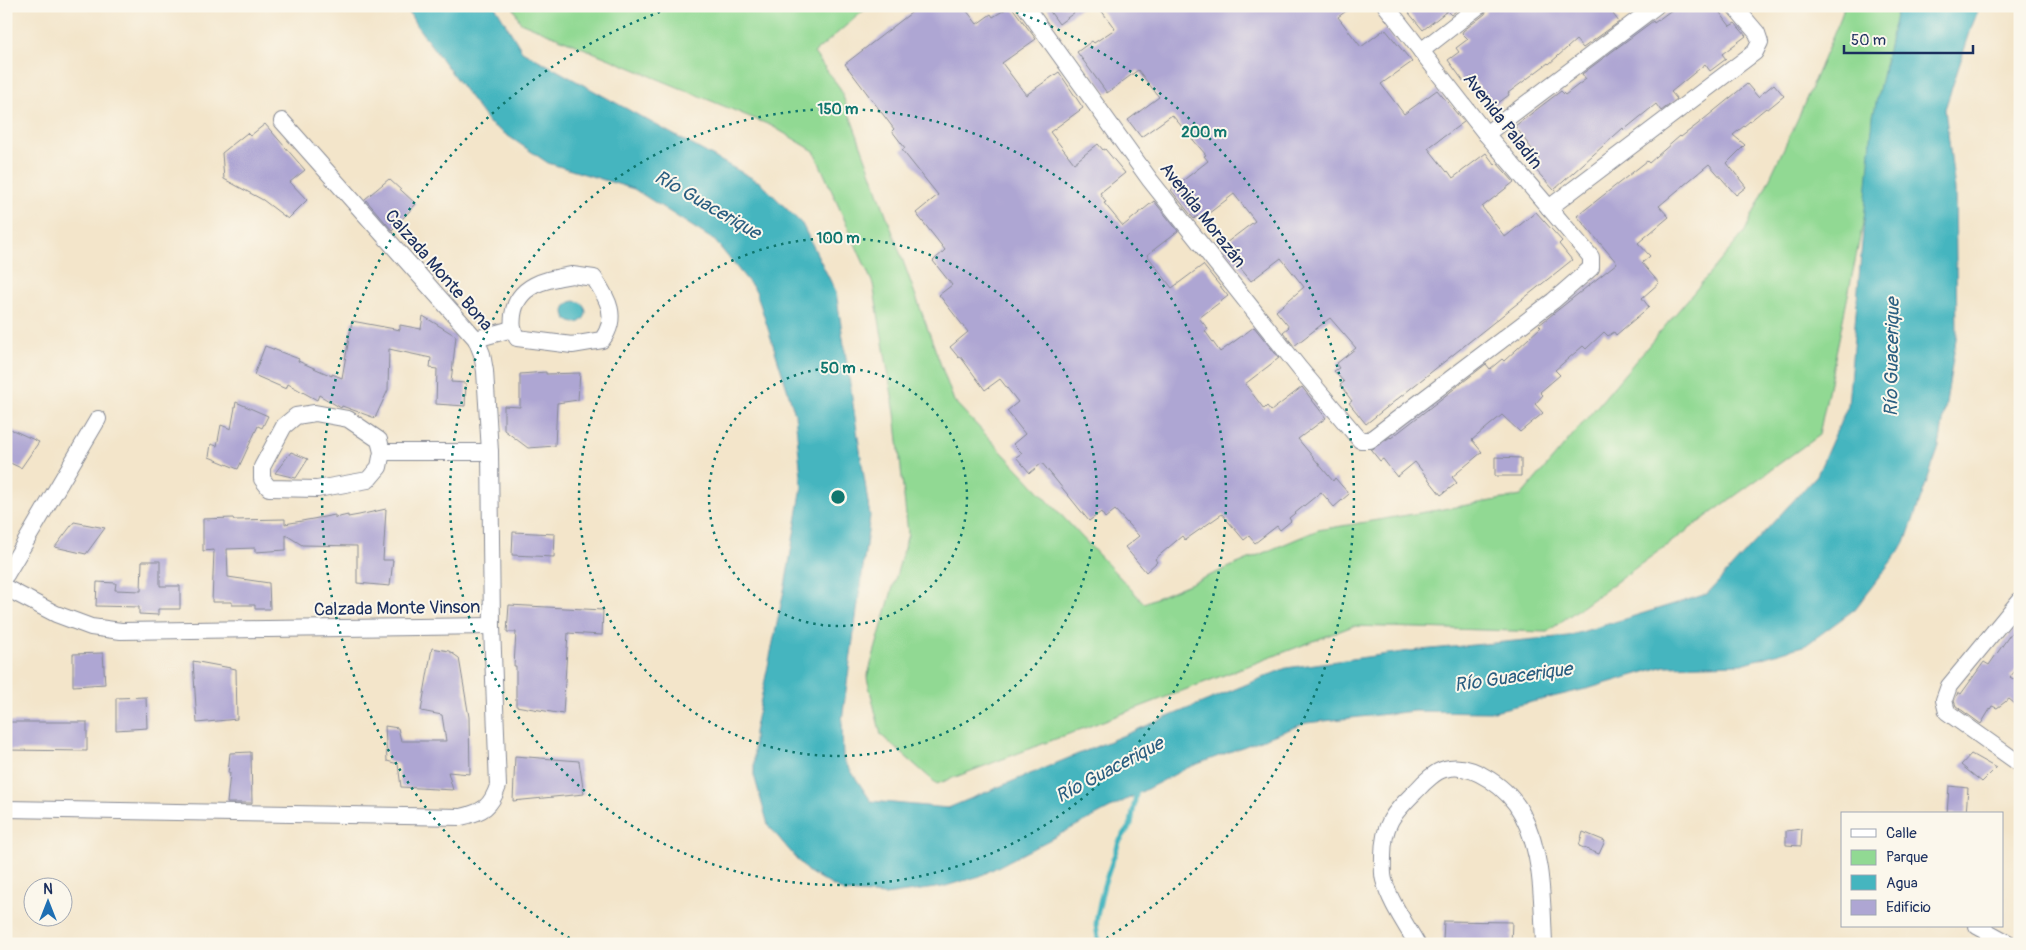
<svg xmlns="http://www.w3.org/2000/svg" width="2026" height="950" viewBox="0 0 2026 950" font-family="Pangolin,sans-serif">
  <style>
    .green { fill: #91d993; stroke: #568478 }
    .water { fill: #45b5bf; stroke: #30728e }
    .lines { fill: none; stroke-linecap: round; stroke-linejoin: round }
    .stream { stroke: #45b5bf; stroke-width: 5 }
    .building { fill: #aea6d3 }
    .street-casing { stroke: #878a94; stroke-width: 18 }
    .street { stroke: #fff; stroke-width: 16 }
    .ring { fill: none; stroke: #0f766e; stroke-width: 2.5; stroke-dasharray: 2.5 5 }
    .labels { text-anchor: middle; stroke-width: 4; stroke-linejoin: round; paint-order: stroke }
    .street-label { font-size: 18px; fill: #1b2f5e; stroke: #fbf7ec }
    .water-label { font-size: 19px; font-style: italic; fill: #2a5e80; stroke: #fbf7ec }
    .centre { fill: #0f766e; stroke: #fbf7ec; stroke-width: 2.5 }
    .ring-label { font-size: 15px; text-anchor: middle; font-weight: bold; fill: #0f766e; stroke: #fbf7ec; stroke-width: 4; stroke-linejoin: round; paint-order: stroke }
  </style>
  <rect width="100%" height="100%" fill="#fbf7ec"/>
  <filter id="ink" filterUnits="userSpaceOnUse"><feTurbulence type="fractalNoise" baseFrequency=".02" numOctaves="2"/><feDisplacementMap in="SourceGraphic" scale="10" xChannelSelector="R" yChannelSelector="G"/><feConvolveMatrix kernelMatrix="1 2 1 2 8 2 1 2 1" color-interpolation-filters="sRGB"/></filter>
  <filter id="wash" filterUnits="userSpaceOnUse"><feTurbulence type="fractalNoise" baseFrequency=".0096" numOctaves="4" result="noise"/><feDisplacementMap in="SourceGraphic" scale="20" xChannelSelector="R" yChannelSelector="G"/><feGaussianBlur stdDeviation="1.12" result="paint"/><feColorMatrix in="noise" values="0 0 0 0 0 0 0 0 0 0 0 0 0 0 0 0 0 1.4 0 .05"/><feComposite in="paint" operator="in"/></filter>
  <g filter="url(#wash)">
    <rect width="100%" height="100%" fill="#f3e5ca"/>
    <path class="green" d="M513,6H869L814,53L840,88L954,401L1144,603L1318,530L1521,496L1744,233L1799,116L1841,17L1844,6H1908L1819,435L1547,632L1353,626L937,784L881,735L867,678L908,534L895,413L873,284L814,151L772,126L520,22Z"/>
    <g class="water">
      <path d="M406,6H495L522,51L761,183L802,224L836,292L870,516L842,720L843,759L871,801L948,808L1286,668L1410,651L1568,636L1707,594L1817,475L1848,405L1873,116L1898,6H1980L1972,26L1945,109L1955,190L1957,333L1939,447L1905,543L1855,609L1806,645L1742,664L1665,666L1590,688L1490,712L1414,711L1306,723L1187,768L980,876L942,887L885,895L844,892L807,871L768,825L754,775V732L786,581L802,487L795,414L756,291L715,241L634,189L548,163L489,123L416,25Z"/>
      <circle cx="575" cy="312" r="11"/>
    </g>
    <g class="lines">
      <path class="stream" d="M1102,944L1098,938L1096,925L1097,916L1104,885L1119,842L1131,824L1137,788"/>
    </g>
    <g id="blocks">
      <g class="building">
        <path d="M920,6H963L977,24L991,14L993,17L1011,6L1036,39L1002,63L1026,95L1059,72L1083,108L1050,132L1074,163L1098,144L1103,150L1105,149L1125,173L1100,193L1106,202L1104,203L1123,226L1154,201L1178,231L1147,255L1172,288L1203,265L1228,296L1199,318L1208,329L1205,331L1220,352L1254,327L1279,358L1245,384L1264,409L1267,406L1271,411L1302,387L1326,418L1298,439L1333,481L1335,478L1349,494L1334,507L1321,492L1289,518L1291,521L1280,530L1277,526L1255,543L1249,536L1244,540L1222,514L1185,540L1182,536L1155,559L1157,562L1146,572L1125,547L1139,536L1115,510L1105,518L1101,512L1089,521L1042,463L1030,473L1016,457L1022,453L1013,444L1025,434L1007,411L1018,402L1000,379L985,390L960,356L959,358L950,347L968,332L939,295L952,285L933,261L945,250L916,213L938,195L902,150L905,148L892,131L894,129L845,64Z"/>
        <path d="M1046,6H1083L1059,24Z"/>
        <path d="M1098,6H1353L1338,17L1361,47L1385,29L1412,62L1381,84L1404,114L1437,90L1464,122L1428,148L1447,172L1448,171L1453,178L1486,153L1495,165L1497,163L1514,182L1482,207L1505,237L1536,212L1562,241L1559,244L1572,260L1366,424L1349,403L1352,401L1340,385L1344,382L1334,371L1339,368L1336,364L1356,348L1330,318L1294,346L1283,332L1289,327L1276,311L1304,287L1281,258L1251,281L1222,246L1255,221L1234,194L1200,220L1197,216L1194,219L1171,190L1208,161L1204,156L1206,155L1172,115L1141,137L1128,120L1159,97L1138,70L1107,93L1077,52L1092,41L1094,43L1115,29Z"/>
        <path d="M1417,6H1462L1451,15L1447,11L1423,30L1409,13Z"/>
        <path d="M1489,6H1622L1613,14L1619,22L1583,48L1576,40L1549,64L1548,63L1508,93L1509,95L1494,106L1472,77L1464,82L1448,60L1459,52L1456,48L1468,39L1462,33L1463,31L1485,14Z"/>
        <path d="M1677,6H1715L1730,26L1735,23L1746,36L1722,54L1726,59L1710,71L1705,64L1671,92L1677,99L1661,111L1656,104L1624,130L1623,128L1554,190L1532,166L1539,159L1515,126L1561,91L1565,95L1586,79L1582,74L1653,21L1654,23Z"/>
        <path d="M1747,84L1758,97L1774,84L1784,96L1768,109L1766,108L1733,135L1745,145L1727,163L1746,187L1736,195L1709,164L1659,206L1669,217L1638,243L1650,256L1642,263L1659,283L1642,298L1649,307L1616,335L1614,332L1608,336L1604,332L1586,349L1583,346L1555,370L1560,375L1540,392L1543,395L1535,404L1543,413L1520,432L1502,415L1472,440L1482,452L1452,477L1457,483L1441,495L1415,462L1397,477L1383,459L1380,461L1371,450L1390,437L1391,438L1486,364L1490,369L1502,359L1504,361L1541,327L1539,325L1617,263L1577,216L1647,161L1649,163L1680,136L1681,137L1698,124Z"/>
        <path d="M265,124L305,170L290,182L307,200L288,219L263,200L224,179L222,153L247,133L250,136Z"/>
        <path d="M389,179L416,204L392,230L365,199Z"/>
        <path d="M423,316L456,336L451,382L466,383L465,406L436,404L437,369L430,368L431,358L389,349L388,390L375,418L342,406L341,408L319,395L317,400L288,384L286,389L254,375L265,346L299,359L298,361L332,376V374L342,378L352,321L400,330V325L421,329Z"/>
        <path d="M546,372V374L580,373L578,400L557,403L555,446L528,448L504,430V406L520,407V374Z"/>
        <path d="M236,402L268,416L262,428L258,426L238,469L209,457L211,444L217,446L221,425L231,429Z"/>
        <path d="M6,427L39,442L21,468L6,461Z"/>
        <path d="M291,452L308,459L296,478L275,473Z"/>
        <path d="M1495,457L1521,458V476H1495Z"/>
        <path d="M386,509L383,560H393L390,586L357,583V546L302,545L286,535V550L255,552V548L227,549L228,577L269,583L270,609H255V605H232V602H212L214,550L203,551V519L233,518L234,520L285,519V524L335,515V518L348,515V517L359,515Z"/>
        <path d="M74,522L105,528L86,554L55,547Z"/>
        <path d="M513,532L555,534L554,557L512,555Z"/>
        <path d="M142,561H160V586H180V609H158V615L139,614V607L96,606L97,582L116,583L115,590L141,591Z"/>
        <path d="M509,605L603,610L602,635L568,633L563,714L516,706V666H514L516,632H507Z"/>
        <path d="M2020,620V665L2010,677L2020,684V708L2009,699L1997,708L1992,706L1981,724L1956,706L1954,701L1957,695L1958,692L1961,694L1984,662L1989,665Z"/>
        <path d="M432,648L449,651L459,658L469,717L470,774L448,772L453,790L401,787L398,764L387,761L385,726L398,728L401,741H446L442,715L421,711Z"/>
        <path d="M103,653L105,684L73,686V654Z"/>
        <path d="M193,661L236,669L237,719L197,723Z"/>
        <path d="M146,697L147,728L116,730V698Z"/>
        <path d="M6,722H87V751L6,750Z"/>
        <path d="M251,752L252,803H227L230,773H228L230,753Z"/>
        <path d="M1971,754L1996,768L1982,782L1961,765Z"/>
        <path d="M515,756L579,761L584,794L513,801Z"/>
        <path d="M1949,786L1968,788L1966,814H1947Z"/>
        <path d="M1802,829L1801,846L1786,845V831Z"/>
        <path d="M1583,832L1605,841L1599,854L1579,846Z"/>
        <path d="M1444,921L1512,922L1511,943L1443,940Z"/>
      </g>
    </g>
  </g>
  <g filter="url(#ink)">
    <use href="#blocks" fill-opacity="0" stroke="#878a94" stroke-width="1"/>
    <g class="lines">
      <defs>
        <g id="street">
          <path d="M1025,6L1150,180L1300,369L1360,440H1370L1553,301L1591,268V257L1486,134L1386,6"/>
          <path d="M1421,51L1479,6"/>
          <path d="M1486,134L1656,6"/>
          <path d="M1549,208L1755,52L1760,42L1757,33L1734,6"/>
          <path d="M572,275L594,278C608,299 619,317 602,340L572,345L517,338C512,329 512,325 513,315C517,285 546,279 572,275Z"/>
          <path d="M476,339L512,329"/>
          <path d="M315,413L348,419L379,440L382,452L379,467L368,480L317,489L269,488L262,479V467L284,426L296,416Z"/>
          <path d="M382,452H490"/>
          <path d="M6,575L98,419"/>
          <path d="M6,588L56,614L91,627L121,631L492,626"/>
          <path d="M2020,600L1949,686L1944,700L1947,712L2020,764"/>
          <path d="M6,809L461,817C483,812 491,807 498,786L492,626L490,452L485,371L482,354L476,339L282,121"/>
          <path d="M1977,926L2010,944"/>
          <path d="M1417,944C1405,923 1390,902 1384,880C1382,873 1383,864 1383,857C1383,822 1394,813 1418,789C1424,782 1436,771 1445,769C1473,761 1510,790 1522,814C1543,854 1542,900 1544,944"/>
        </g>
      </defs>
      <use href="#street" class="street-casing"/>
      <use href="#street" class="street"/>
    </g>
  </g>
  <g class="ring">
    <circle cx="838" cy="497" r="129"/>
    <circle cx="838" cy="497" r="259"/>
    <circle cx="838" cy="497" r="388"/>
    <path d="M576 942A517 517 0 0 1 674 7M1002 7A517 517 0 0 1 1100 942"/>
  </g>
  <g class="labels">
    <g class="street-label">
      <text transform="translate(1503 121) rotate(52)" y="6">Avenida Paladín</text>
      <text transform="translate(1203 215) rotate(52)" y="6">Avenida Morazán</text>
      <text transform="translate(439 270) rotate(49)" y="6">Calzada Monte Bona</text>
      <text transform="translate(397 608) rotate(-1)" y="6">Calzada Monte Vinson</text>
    </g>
    <g class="water-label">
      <text transform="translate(708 204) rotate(30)" y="7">Río Guacerique</text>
      <text transform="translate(1891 357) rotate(-89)" y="7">Río Guacerique</text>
      <text transform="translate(1513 676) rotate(-8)" y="7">Río Guacerique</text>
      <text transform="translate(1109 769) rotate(-28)" y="7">Río Guacerique</text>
    </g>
  </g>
  <circle cx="838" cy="497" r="8" class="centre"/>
  <g class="ring-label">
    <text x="838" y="114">150 m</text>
    <text x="1204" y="137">200 m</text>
    <text x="838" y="243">100 m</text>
    <text x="838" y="373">50 m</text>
  </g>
  <rect width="2026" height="950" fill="none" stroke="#fbf7ec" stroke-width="25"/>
  <rect x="1841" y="812" width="162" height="115" fill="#fbf7ec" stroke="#a1a7b3"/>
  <rect x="1851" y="829" width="25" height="8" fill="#ffffff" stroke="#a1a7b3"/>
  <text x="1886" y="838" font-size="15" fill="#1b2f5e">Calle</text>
  <rect x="1851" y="850" width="25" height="15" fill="#91d993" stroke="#a1a7b3"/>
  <text x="1886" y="862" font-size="15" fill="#1b2f5e">Parque</text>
  <rect x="1851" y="875" width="25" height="15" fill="#45b5bf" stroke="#a1a7b3"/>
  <text x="1886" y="888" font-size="15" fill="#1b2f5e">Agua</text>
  <rect x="1851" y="900" width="25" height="15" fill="#aea6d3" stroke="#a1a7b3"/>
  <text x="1886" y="912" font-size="15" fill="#1b2f5e">Edificio</text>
  <g transform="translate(48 902)"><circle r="24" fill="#fbf7ec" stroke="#a1a7b3"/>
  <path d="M0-4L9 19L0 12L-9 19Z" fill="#1f6fb2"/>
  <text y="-8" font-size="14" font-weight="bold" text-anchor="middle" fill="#1b2f5e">N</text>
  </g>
  <path d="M1844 45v8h129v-8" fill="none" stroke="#1b2f5e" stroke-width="2.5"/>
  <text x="1851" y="45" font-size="15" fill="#1b2f5e" stroke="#fbf7ec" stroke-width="4" paint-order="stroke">50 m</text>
</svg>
